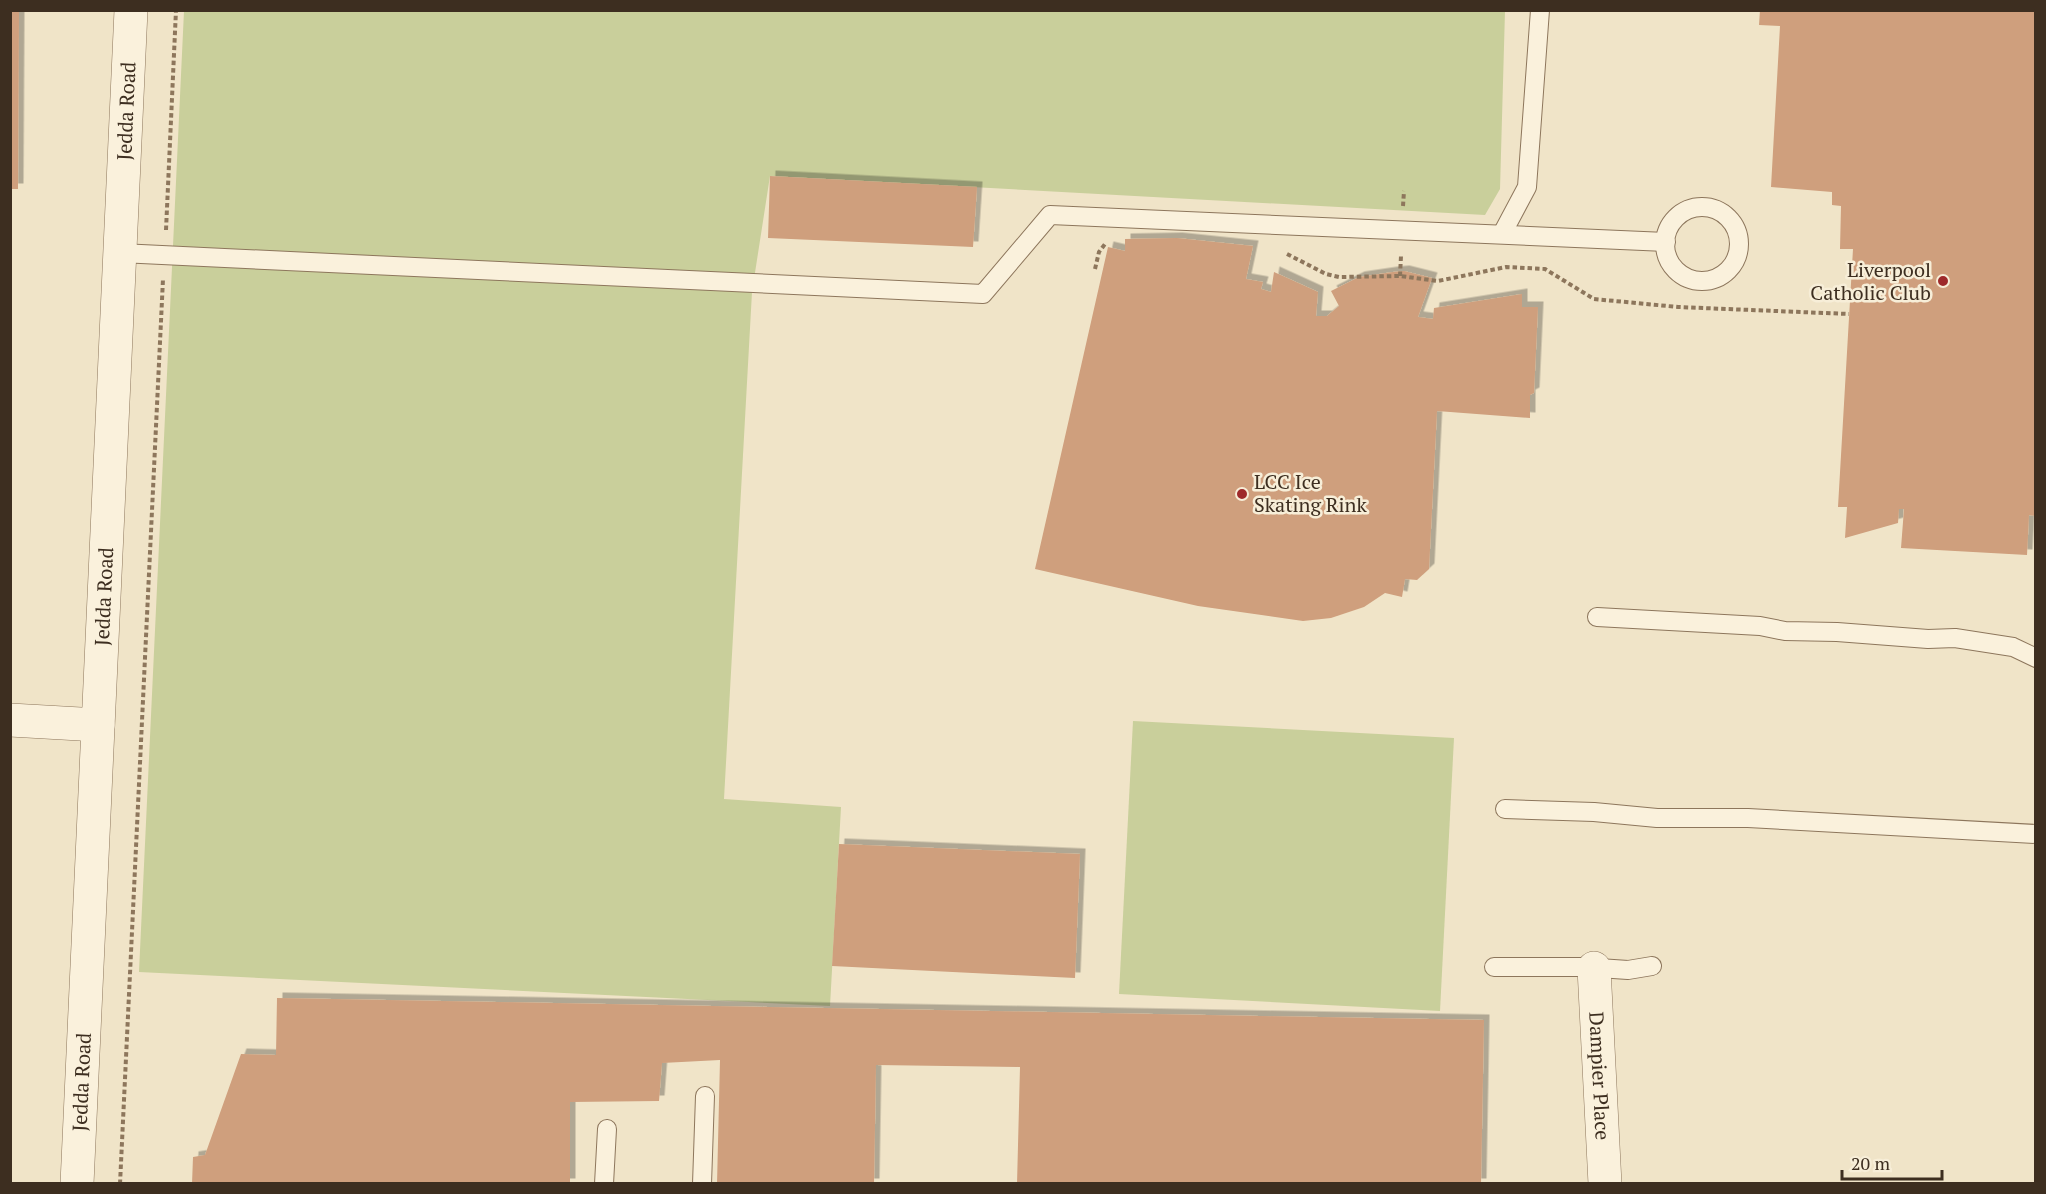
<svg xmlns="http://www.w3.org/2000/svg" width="2046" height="1194" viewBox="0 0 2046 1194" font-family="'PT Serif',serif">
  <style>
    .green { fill: #c9cf9b }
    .building { fill: #cf9f7d; filter: url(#shadow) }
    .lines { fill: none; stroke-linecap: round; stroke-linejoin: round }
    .service-casing { stroke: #8d765c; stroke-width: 20 }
    .minor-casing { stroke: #8d765c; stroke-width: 34 }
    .path { stroke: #8d765c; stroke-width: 4; stroke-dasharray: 4.5 3; stroke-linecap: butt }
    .service { stroke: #faf1dc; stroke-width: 18 }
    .minor { stroke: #faf1dc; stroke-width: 33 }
    .poi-dot { fill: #9e2a2b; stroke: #f7eed8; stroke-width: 2 }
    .labels { text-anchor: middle; stroke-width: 5; stroke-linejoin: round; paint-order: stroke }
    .street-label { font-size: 20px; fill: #3d2e20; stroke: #f7eed8 }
    .poi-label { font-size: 20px; fill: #3d2e20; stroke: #f7eed8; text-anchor: end }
  </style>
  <defs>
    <filter id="shadow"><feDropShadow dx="5.5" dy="-5.5" stdDeviation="0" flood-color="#0004"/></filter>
  </defs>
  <rect width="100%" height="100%" fill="#f0e4c8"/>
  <g class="green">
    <path d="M184,11H1505L1500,189L1485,215L770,176L752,292L724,799L841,807L830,1006L139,972Z"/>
    <path d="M1133,721L1454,738L1440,1011L1119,994Z"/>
  </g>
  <g class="building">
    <path d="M10,10H19L18,189H10Z"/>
    <path d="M1760,10H2036V516L2029,515L2027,555L1901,548L1904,509H1899L1898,523L1845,538L1847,507H1838L1853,249H1840L1841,206L1832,205V192L1771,187L1780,26L1759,25Z"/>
    <path d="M770,176L977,187L973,247L768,238Z"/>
    <path d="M1177,238L1253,246L1246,279L1263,282L1261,289L1271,292L1274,272L1318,292L1316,316H1327L1339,306L1331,291L1359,277L1393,272L1404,271L1432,278L1418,317L1433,319L1434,308L1522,294V307H1538L1534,393L1530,395V418L1437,411L1429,569L1417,580L1405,579L1402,597L1385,593L1364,607L1331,618L1303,621L1198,606L1035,569L1108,247L1125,251V239Z"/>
    <path d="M839,844L1080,854L1075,978L832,966Z"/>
    <path d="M277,998L1484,1020L1481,1184H1017L1020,1067L876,1065L874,1184H717L720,1060L662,1063L659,1101L570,1102V1184H192L193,1157L205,1155L241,1054L276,1055Z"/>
  </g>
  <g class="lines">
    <defs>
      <g id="service">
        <circle cx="1702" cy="244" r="37"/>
        <path d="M1502,234L1527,187L1540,10"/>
        <path d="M120,253L983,294L1050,215L1666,242"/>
        <path d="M1597,617L1760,626L1785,631L1837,632L1928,639L1955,638L2013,647L2036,658"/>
        <path d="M1505,809L1594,812L1657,818H1748L2036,834"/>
        <path d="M1494,967H1584L1628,970L1652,966"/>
        <path d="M604,1184L607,1129"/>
        <path d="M702,1184L705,1096"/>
      </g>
      <g id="minor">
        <path d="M10,720L98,725"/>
        <path id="s1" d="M1594,968L1605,1184"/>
        <path id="s2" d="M77,1184L131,10"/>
      </g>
    </defs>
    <use href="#service" class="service-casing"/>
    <use href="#minor" class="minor-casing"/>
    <g class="path">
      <path d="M1403,206L1404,191"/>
      <path d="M166,230L176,10"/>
      <path d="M1287,254L1326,274L1339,277L1400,276L1438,281L1506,267L1545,269L1594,299L1678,307L1849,314"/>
      <path d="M1095,269L1099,252L1105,244"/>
      <path d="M1400,276L1401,256"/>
      <path d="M120,1184L163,279"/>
    </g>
    <use href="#service" class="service"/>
    <use href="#minor" class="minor"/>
  </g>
  <g class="poi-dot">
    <circle cx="1943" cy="281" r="6"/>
    <circle cx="1242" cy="494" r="6"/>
  </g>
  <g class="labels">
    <g class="street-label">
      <text dy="7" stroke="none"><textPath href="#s2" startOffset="1074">Jedda Road</textPath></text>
      <text dy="7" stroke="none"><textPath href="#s2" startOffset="588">Jedda Road</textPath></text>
      <text dy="7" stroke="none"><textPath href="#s1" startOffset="108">Dampier Place</textPath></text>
      <text dy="7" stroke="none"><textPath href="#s2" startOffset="102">Jedda Road</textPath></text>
    </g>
    <g class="poi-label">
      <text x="1931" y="277">Liverpool<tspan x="1931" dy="23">Catholic Club</tspan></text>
      <text x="1254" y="489" text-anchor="start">LCC Ice<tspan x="1254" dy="23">Skating Rink</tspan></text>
    </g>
  </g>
  <rect width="2046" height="1194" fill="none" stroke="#3d2e20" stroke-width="24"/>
  <path d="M1842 1170v9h100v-9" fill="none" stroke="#3d2e20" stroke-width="3"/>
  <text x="1851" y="1170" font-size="18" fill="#3d2e20" stroke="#f7eed8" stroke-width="4.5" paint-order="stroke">20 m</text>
</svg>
